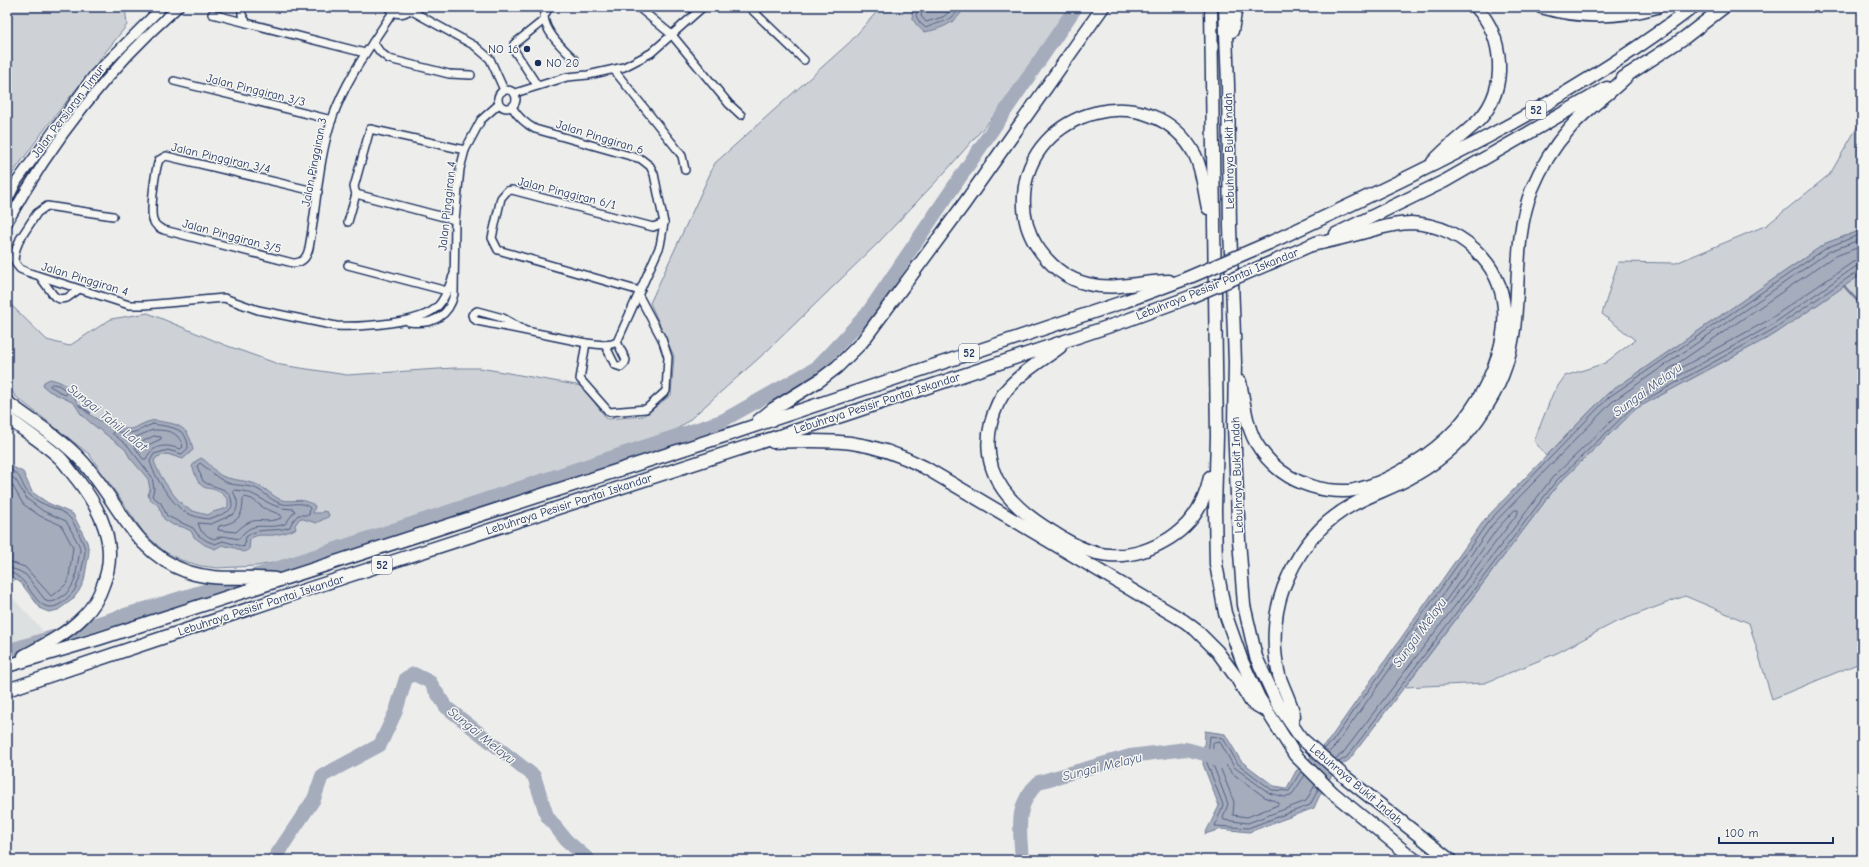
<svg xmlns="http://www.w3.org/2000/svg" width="1869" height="867" viewBox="0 0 1869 867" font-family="'Comic Neue',sans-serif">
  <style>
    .built { fill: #dde0e1 }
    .green { fill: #ced2d7; stroke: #74809a }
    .water { fill: #a5acbc; stroke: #6e7a96 }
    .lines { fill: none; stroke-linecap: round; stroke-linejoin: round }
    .shore { stroke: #526184; stroke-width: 1 }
    .stream { stroke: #6e7a96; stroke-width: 2.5 }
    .river { stroke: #a5acbc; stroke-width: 14 }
    .minor-casing { stroke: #1b2f5e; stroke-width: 10 }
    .tertiary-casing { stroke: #1b2f5e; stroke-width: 12 }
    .trunk-casing { stroke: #1b2f5e; stroke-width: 15 }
    .minor { stroke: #f6f6f2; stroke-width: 7 }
    .tertiary { stroke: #f6f6f2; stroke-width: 9 }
    .trunk { stroke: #f6f6f2; stroke-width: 12 }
    .trunk-bridge-casing { stroke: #1b2f5e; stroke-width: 15; stroke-linecap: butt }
    .trunk-bridge { stroke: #f6f6f2; stroke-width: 12 }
    .poi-dot { fill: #1b2f5e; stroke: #f6f6f2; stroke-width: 1.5 }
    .labels { text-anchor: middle; stroke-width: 3; stroke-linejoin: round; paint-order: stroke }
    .shield { fill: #f6f6f2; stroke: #5d6b8a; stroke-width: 1 }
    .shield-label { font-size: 11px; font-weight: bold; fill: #1b2f5e }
    .poi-label { font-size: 12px; fill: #1b2f5e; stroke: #f6f6f2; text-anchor: end }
    .street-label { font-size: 12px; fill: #1b2f5e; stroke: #f6f6f2 }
    .water-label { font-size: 13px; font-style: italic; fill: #44547a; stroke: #f6f6f2 }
  </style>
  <rect width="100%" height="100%" fill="#edeeec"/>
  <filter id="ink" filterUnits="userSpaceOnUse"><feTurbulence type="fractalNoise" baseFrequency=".025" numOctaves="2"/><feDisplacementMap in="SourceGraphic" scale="8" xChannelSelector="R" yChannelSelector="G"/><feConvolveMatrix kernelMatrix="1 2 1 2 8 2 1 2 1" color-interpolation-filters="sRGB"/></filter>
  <g filter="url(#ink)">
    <path class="built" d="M7,592L50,638L7,651Z"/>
    <g class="green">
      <path d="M7,7H125L127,25L47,126L7,181Z"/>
      <path d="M881,7H1075L1024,81L946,171L877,244L768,350L687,422L670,434L631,449L279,562L256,566L218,568L201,566L181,560L165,552L144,533L89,454L15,396L7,383V301L47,340L69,346L111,319L148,313L225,345L281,365L347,375L454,368H480L582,386L607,419L643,416L671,395L674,356L650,303L715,163L850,42Z"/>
      <path d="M1862,119V230L1826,243L1607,394L1546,456L1534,441L1553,393L1565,376L1605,363L1635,340L1602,314L1618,262L1676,263L1767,225L1830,174Z"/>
      <path d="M1862,274V662L1772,699L1749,623L1685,596L1614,623L1557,653L1485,683L1405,687L1559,483L1637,408L1775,334Z"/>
    </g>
    <g class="water">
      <path d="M917,7H964C959,22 939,30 924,32C917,26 912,21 912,12Z"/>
      <path d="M1862,230V274L1775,334L1637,408L1559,483L1349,760C1333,769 1321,791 1314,808L1249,832L1221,829L1205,834L1219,806L1203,764L1205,731L1225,734L1241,761L1274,786L1287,788L1296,771L1329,740L1485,519L1607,394L1826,243Z"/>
      <path d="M50,379C72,384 68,391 80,406C89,416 106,425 120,428C136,432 137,424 151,421C154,420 159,421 163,422C181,424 190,430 193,450L183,459L167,454L157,457L154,461C158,474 176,501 187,508C193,512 201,513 208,515C214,510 222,511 228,507V500C224,495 219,490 212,489C207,488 203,488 200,484C196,480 195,472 192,466L196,461L201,458C209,462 214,472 222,476C234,481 247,480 258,485C267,489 273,497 282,500C296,503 301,496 315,506L313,513H321L323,511L327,512L329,514L328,517L316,523L300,518L295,525L296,529C288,532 282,534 274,535C264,536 258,533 250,539L249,550L243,552L235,548L222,545L215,549L205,545L194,537L191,531L183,527L173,525L164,519L158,505L151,501L148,495L150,489L148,479L130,458L125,449L92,424L81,414L74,403L49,391L43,386L44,382Z"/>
      <path d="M7,464L23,472L32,492L48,503L73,514L87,542L89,552L84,581L79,591L72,600L58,610L49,612L41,609L20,582L7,575Z"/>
    </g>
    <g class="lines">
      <g class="shore">
        <path d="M918,7L916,16L920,23L926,28C939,21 953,23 960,7"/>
        <path d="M923,7L921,16L926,22L943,17L955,7"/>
        <path d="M1862,246L1833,257L1668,370V373H1671L1767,321L1853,262L1862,260"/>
        <path d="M52,384L58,385L66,390L67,394L65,395L50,386Z"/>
        <path d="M153,424C169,427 188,427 188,448L182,454L168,450L154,454L150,461C153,475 172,504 185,512C192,516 200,518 208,519C216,516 228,514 232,507C233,485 215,490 203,481L197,466L200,463C211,471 218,480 231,484C240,486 250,485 259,490C267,495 273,502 283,504C292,506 302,500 310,508L309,515H298L292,522L290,527C275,533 258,526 246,537L244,547L223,541L215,544L207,541L198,535L193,528L167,516L161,503L152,496L154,489L152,477L128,446L112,433L115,431C135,436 135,431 153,424Z"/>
        <path d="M153,430C167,430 179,431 183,447L180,449C166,444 153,444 146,459H143L130,440Z"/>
        <path d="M154,436L161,437V439L142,448L141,443Z"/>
        <path d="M7,468C26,477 18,483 30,495C40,506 61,508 69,517C73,520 85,545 85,550C85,558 79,584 74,591C69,597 59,608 50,607C33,607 28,574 7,572"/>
        <path d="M7,474L15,479L27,499L43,511L66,521L79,545L80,550L75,579L72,586L66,594L55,601L50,602L46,601L26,575L19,571L7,567"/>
        <path d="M7,480L11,483L23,504L40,516L61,525L73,547L69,577L67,583L61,589L51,596L25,567L7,561"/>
        <path d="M235,490C260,491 266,509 293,509L295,511L285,524C265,531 253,518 239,539L223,536L214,539L209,537L201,531L198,523L211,524L234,514C239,507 238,499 233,492Z"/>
        <path d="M245,497L252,499L264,508L281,515V518C261,526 256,512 236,532L218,530L219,526C237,522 243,518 243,499Z"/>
        <path d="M1515,510H1518V513L1440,615H1438L1437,613L1497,529Z"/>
        <path d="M1324,749L1332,742L1488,522L1609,397L1828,247L1862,234"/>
        <path d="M1328,753L1336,745L1492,525L1613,401L1830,251L1862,239"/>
        <path d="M1220,757L1232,773L1266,798L1278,802V805L1247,817L1233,815L1234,802L1218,762Z"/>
        <path d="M1335,759L1343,753L1552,478L1631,402L1770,326L1855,267L1862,266"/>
        <path d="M1339,762L1347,757L1556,481L1634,406L1772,330L1858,271H1862"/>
        <path d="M1301,771L1289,791L1272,790L1238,764L1223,738L1210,736L1207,763L1223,805L1215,826L1248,828L1310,805L1319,788"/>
        <path d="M1305,775L1291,796L1285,797L1269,793L1234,767L1220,742L1213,743L1212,762L1228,804L1223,818L1224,820L1248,823L1306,801L1315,785"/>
      </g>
      <g class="stream">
        <path d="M1844,286L1862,306"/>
        <path d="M79,405L90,413"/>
      </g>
      <g class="river">
        <path d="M7,651L273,570L722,421L816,368L867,314L1076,7"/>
        <path d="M273,860L314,799L322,776L380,745L396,711L406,678L414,674L430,682L446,707L534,776L547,816L566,840L589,860"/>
        <path d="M1022,860C1020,829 1014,805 1039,782L1130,756L1186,749L1212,756L1220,762"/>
      </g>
      <defs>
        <g id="minor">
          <path d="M242,7V15L247,23L365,53"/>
          <path d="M388,7C395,16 405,16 412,7"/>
          <path d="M549,7L544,16C545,33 564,49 575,60"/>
          <path d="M638,7L672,35L729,104L741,115"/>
          <path d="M749,7L804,60"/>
          <path d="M410,10L475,46L490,59L504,90"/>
          <path d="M212,14L247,23"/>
          <path d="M373,42L380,52L389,59L449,74L471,75"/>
          <path d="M614,70L677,149L682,156L685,170"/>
          <path d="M174,81L332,120"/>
          <path d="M537,85L514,50V44L544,20"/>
          <circle cx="507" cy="99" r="9"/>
          <path d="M515,93L567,77L588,75L624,67L651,53L703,7"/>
          <path d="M512,107C518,117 524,123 535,129L641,159L650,166L654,174L664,223L660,246L617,342C608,347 597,344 586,343L477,321L473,318L472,315L477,311L503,318L524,330"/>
          <path d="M318,192L166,156L159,160C155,170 150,210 153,220C155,226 159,228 164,230L293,263C303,263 307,257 309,248C317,206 318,160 332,119C346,79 370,47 393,12"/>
          <path d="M356,194L354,187L370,129L465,150"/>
          <path d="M356,194L455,220"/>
          <path d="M113,216L47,206L37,213L20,239L16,249L14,259L16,264L20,269L27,272L129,305H145L224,298L258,310L336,326C359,327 422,324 438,306C446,298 449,286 453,276"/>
          <path d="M348,222L356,194"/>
          <path d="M348,265L447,291"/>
          <path d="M41,278L54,296L60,299L67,298L78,290"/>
          <path d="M640,291L498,250L492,238L501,198L507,191L512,190L653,227L664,223"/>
          <path d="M409,322C432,325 449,317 454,294L455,220L460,169L465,150L481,120L499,104"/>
          <path d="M586,343L580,379L609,412L646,409L666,391L668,357L662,339L639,296"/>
          <path d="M605,345L615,365L621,367L625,363L626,360L617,342"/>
        </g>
        <g id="tertiary">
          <path d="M7,201L17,181L94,75L162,7"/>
          <path d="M7,223C51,143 109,68 178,7"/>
        </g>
        <g id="trunk">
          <path d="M1211,7L1217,436L1215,509L1216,564L1225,613L1242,661L1259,698L1295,755L1333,793L1415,860"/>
          <path d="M1225,7L1228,85L1230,227L1235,362L1234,426L1239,540L1244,605L1256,657L1277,703L1301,738L1345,777L1450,860"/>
          <path d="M1541,7C1579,18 1619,18 1657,7"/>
          <path d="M1232,31L1236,7"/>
          <path d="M1623,78L1684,38L1724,7"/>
          <path d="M1433,162C1447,146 1465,134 1480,119C1508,87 1504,37 1476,7"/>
          <path d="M1336,234L1445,181L1607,88"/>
          <path d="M1269,243C1416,175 1564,106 1693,7"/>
          <path d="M1275,261L1320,241"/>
          <path d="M1169,281C1142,281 1115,291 1088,284C1065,279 1049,265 1036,245C1027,231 1023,213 1024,196C1028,108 1153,76 1195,155C1203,171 1204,191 1208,208"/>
          <path d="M1060,347C1043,360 1023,371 1008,388C999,398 994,411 991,423C978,477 1015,510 1056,534C1072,544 1090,554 1109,555C1131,557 1151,550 1170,538C1192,524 1205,503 1210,477"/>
          <path d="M1240,382C1244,402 1246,424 1255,441C1271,469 1296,485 1328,490C1336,491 1346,492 1354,490C1389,483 1433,454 1457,428C1496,383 1527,307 1482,257C1464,236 1438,224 1411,223C1395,223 1380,228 1365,232C1347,237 1330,241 1312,245"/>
          <path d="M7,402C31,421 60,437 81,460C118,499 131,552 188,572C219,582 244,575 275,579"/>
          <path d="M7,417C24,431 44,443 60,458C66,464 71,472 77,479C101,510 119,546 103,585C99,597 93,607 84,616C68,633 45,645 24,656"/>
          <path d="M758,421L773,409L820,380L837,367L862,342L964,204L1103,7"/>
          <path d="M773,442C832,439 870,439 924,467L1184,621L1196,630L1217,651L1236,677L1251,702L1263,709"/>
          <path d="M7,666L98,639L727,435L1126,301L1185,279"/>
          <path d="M7,690L308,589L844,415L1122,322L1190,297"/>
          <path d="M1291,723C1292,721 1293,718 1294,716C1294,709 1281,683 1279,675C1271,643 1274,606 1288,577C1302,546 1324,520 1354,504C1374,493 1396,487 1415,475C1443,459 1467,437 1484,410C1499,388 1509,361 1513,336C1521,286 1513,238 1532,189C1541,167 1554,146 1570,128C1587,108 1610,94 1629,74"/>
        </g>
      </defs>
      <use href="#minor" class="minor-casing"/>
      <use href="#tertiary" class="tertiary-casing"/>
      <use href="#trunk" class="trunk-casing"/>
      <use href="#minor" class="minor"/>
      <use href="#tertiary" class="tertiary"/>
      <use href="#trunk" class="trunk"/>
      <defs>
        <g id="trunk-bridge">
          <path d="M1185,279L1269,243"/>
          <path d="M1190,297L1275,261"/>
        </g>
      </defs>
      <use href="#trunk-bridge" class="trunk-bridge-casing"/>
      <use href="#trunk-bridge" class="trunk-bridge"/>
    </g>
  </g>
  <g class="poi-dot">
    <circle cx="527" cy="49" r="4"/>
    <circle cx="538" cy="63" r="4"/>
  </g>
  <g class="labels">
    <g class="shield">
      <rect x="1526" y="101" width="20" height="18" rx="3"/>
      <rect x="959" y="344" width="20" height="18" rx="3"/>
      <rect x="372" y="556" width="20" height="18" rx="3"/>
    </g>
    <g class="shield-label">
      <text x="1536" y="114">52</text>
      <text x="969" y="357">52</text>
      <text x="382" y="569">52</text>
    </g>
    <g class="poi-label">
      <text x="519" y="53">NO 16</text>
      <text x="546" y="67" text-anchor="start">NO 20</text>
    </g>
    <g class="street-label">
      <text transform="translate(256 90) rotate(14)" y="4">Jalan Pinggiran 3/3</text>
      <text transform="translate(68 111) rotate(-53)" y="4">Jalan Persiaran Timur</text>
      <text transform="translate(600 137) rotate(17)" y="4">Jalan Pinggiran 6</text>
      <text transform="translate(1229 151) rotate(-91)" y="4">Lebuhraya Bukit Indah</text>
      <text transform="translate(221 158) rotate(13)" y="4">Jalan Pinggiran 3/4</text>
      <text transform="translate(314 162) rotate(-79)" y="4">Jalan Pinggiran 3</text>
      <text transform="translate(567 193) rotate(14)" y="4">Jalan Pinggiran 6/1</text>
      <text transform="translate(447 206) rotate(-84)" y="4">Jalan Pinggiran 4</text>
      <text transform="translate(232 236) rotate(15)" y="4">Jalan Pinggiran 3/5</text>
      <text transform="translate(85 279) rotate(17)" y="4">Jalan Pinggiran 4</text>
      <text transform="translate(1217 284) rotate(-22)" y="4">Lebuhraya Pesisir Pantai Iskandar</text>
      <text transform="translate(877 403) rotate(-18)" y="4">Lebuhraya Pesisir Pantai Iskandar</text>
      <text transform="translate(1237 475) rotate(-92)" y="4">Lebuhraya Bukit Indah</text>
      <text transform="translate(569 504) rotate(-18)" y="4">Lebuhraya Pesisir Pantai Iskandar</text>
      <text transform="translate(261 605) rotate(-18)" y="4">Lebuhraya Pesisir Pantai Iskandar</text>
      <text transform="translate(1356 784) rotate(40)" y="4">Lebuhraya Bukit Indah</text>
    </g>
    <g class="water-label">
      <text transform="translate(1647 389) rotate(-36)" y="5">Sungai Melayu</text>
      <text transform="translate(108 417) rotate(39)" y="5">Sungai Tahil Lalat</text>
      <text transform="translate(1419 632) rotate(-54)" y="5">Sungai Melayu</text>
      <text transform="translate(482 735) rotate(39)" y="5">Sungai Melayu</text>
      <text transform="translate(1102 766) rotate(-14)" y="5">Sungai Melayu</text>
    </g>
  </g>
  <rect width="1869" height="867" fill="none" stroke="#f6f6f2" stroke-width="24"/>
  <rect x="12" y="12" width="1845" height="843" fill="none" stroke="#1b2f5e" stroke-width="1.5" filter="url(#ink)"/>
  <path d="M1719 837v6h114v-6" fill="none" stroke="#1b2f5e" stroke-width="2"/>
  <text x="1725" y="837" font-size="12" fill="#1b2f5e" stroke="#f6f6f2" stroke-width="3" paint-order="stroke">100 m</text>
</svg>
